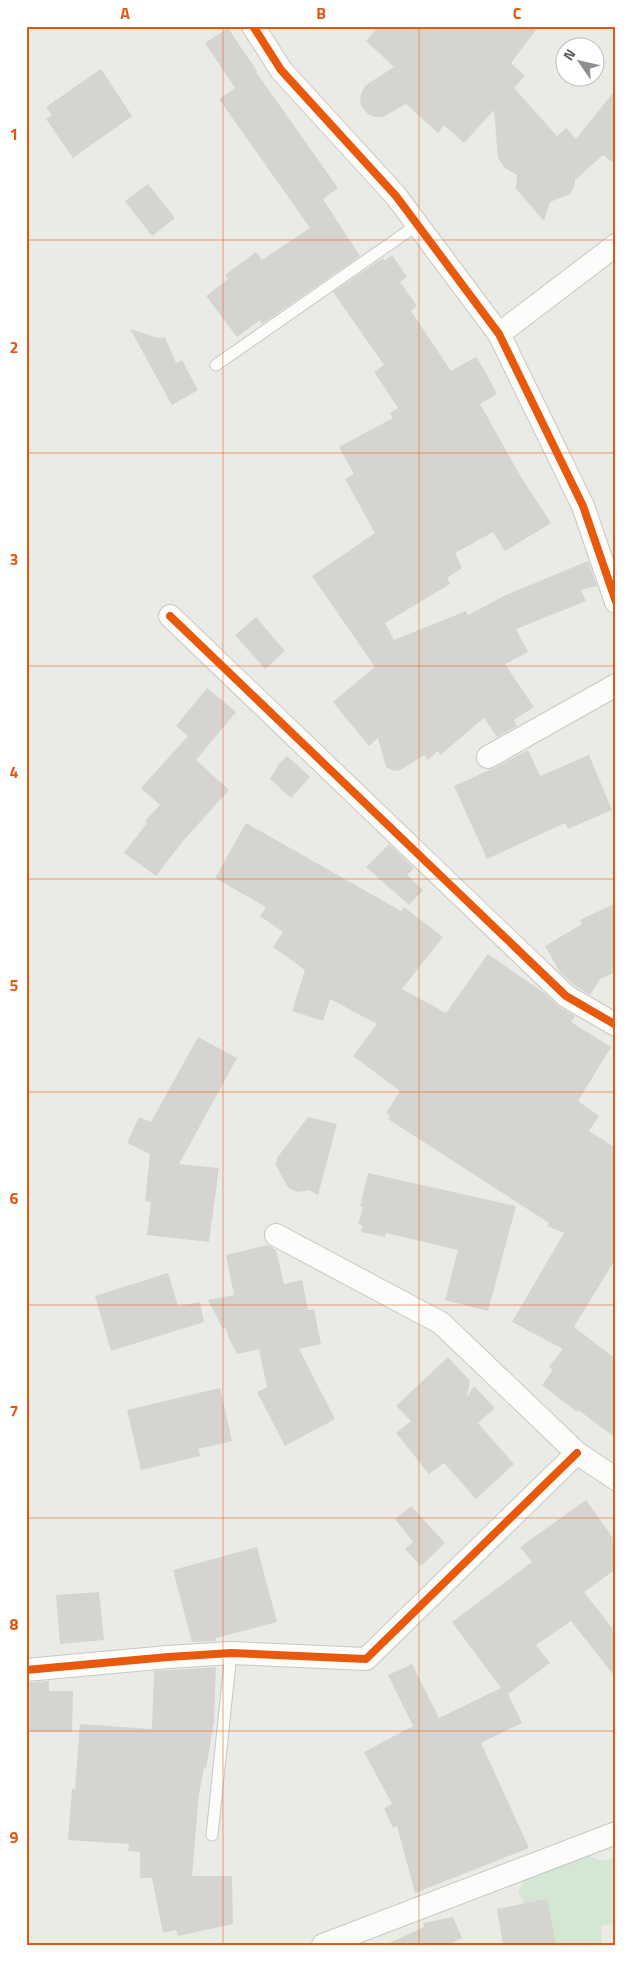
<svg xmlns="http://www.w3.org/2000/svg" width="642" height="1971" viewBox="0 0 642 1971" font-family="'Titillium Web',sans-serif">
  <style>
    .green { fill: #d4e7d4 }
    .building { fill: #d5d4d1 }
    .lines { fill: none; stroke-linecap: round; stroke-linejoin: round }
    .service-casing { stroke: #c7c7c7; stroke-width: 13 }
    .minor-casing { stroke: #c7c7c7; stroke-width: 24 }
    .service { stroke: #fcfcfb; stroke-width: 11 }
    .minor { stroke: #fcfcfb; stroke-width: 22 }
    .cycleway-casing { stroke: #fff; stroke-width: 11 }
    .cycleway { stroke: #e8590c; stroke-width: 8 }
    .grid { fill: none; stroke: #e15910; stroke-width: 1; stroke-opacity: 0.55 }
    .neatline { fill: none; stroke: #e15910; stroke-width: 2 }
    .grid-label { font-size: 16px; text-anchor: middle; font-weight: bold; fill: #e15910 }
  </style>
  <rect width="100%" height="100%" fill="#ebebe6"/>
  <path class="green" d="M567,1845L601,1861L616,1858V1924L601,1925L602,1945H541L518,1891L542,1854Z"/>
  <g class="building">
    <path d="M379,26H539L511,63L525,76L514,88L557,136L566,128L576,139L616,89V165L603,155L575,180V185L570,194L550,202L544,221L516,189L517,175L505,168L498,158L494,110L464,143L444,125L438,133L406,104L383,117H374L367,113L361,106L360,98L362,91L366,85L394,67L366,41Z"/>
    <path d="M228,28L257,71L256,72L338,188L323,199L360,256L262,324L260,320L237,337L206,296L228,279L225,275L256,252L262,260L310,228L219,99L235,88L205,43Z"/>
    <path d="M101,69L132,116L73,158L46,119L52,115L46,107Z"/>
    <path d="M148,184L175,218L152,236L125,201Z"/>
    <path d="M392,255L407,277L400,282L417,306L411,311L451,371L476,357L486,373L497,394L480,404L521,477L551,523L505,551L493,532L455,553L462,568L447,578L450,584L385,623L394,640L466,611L468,615L506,595L588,561L597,586L581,590L586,601L516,629L528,652L505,664L534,707L514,720L517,726L497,737L484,718L440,755L438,751L428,760L425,755L400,770L394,771L386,767L378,738L369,746L333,702L375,667L312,576L375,533L345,479L354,474L339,447L393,418L390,413L398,408L374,372L384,365L333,292L383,258L385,260Z"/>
    <path d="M130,329L158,338L165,337L176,363L182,360L198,390L172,405Z"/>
    <path d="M256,617L285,651L265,669L235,635Z"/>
    <path d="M207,688L236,712L196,760L229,790L183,841L156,876L124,853L147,823L145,821L160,805L141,788L188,736L176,726Z"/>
    <path d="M528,750L540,776L589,755L612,810L568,829L565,823L487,859L454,786L494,768Z"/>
    <path d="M287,756L310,777L291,798L270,779L279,764Z"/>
    <path d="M246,823L401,911L404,907L443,937L402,989L446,1013L488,954L544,993L559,1007L575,1016L571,1022L611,1047L578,1101L599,1116L589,1131L616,1148V1258L574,1327L616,1359V1438L578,1410L577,1412L542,1385L553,1370L549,1367L563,1349L512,1322L564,1233L547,1226L549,1223L388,1119L390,1116L386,1113L400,1091L353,1056L377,1024L330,999L323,1021L292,1011L305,970L273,947L283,932L260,916L266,907L215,878Z"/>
    <path d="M389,844L414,868L407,875L423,890L409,905L366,867Z"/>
    <path d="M616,903V972L600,979L590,995L574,985L560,972L545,946L582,924L580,920Z"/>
    <path d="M198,1037L237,1058L179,1164L219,1168L209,1242L147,1235L151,1202L145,1201L150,1154L127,1143L139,1117L151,1122Z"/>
    <path d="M308,1117L337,1124L318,1195L309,1190L298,1192L290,1189L287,1186L276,1165L277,1158Z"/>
    <path d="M368,1173L516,1206L488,1311L445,1300L458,1250L386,1233L385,1237L361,1232L363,1226L358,1224L363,1207L360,1206Z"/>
    <path d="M268,1245L276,1250L284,1284L302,1280L308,1310L314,1309L321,1344L299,1349L335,1419L285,1446L257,1392L267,1387L259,1349L237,1354L229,1339L226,1328L223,1329L208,1300L234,1295L226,1255Z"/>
    <path d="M168,1273L178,1306L200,1302L204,1322L111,1351L95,1296Z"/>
    <path d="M448,1357L470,1381L467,1395L468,1396L474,1386L495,1408L478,1423L514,1464L476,1499L444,1463L429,1474L396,1433L411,1421L396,1406Z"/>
    <path d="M220,1388L232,1441L198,1449L200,1456L141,1470L127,1410Z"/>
    <path d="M586,1500L616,1542V1569L584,1592L616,1633V1678L571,1621L536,1645L550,1663L508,1694L522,1723L481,1743L529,1848L415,1893L397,1826L393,1828L384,1808L392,1804L364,1752L413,1726L388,1675L412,1664L439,1718L501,1688L452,1622L532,1562L520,1547Z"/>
    <path d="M411,1506L445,1543L421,1566L405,1549L413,1542L395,1519Z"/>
    <path d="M257,1547L277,1622L216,1638V1641L192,1642L173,1570Z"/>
    <path d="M99,1592L104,1640L60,1644L56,1595Z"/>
    <path d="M216,1667L214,1722L206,1768H204L199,1794L192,1876H232L233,1924L178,1936L176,1930L163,1933L152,1878H140V1852L128,1851L129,1844L68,1840L72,1789H75L80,1724L152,1729L154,1671Z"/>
    <path d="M49,1681V1691H73L72,1732H26V1683Z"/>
    <path d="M547,1899L556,1945H503L497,1909Z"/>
    <path d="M453,1917L462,1938L448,1945H385L424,1927L423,1923Z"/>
  </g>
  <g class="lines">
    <defs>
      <g id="service">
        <path d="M216,365L417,225"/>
        <path d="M212,1835L231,1653"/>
      </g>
      <g id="minor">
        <path d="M253,26L281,70L396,196L499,334L583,506L616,602"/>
        <path d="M499,334L616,245"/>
        <path d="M170,616L566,996L616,1025"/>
        <path d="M488,757L616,685"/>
        <path d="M276,1235L441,1323L577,1453L616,1479"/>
        <path d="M26,1670L168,1657L231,1653L366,1659L577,1453"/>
        <path d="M323,1945L616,1833"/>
      </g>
    </defs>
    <use href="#service" class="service-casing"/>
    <use href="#minor" class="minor-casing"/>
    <use href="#service" class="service"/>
    <use href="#minor" class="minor"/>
    <defs>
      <g id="cycleway">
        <path d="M253,26L281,70L396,196L499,334L583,506L616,602"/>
        <path d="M170,616L566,996L616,1025"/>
        <path d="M26,1670L168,1657L231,1653L366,1659L577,1453"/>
      </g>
    </defs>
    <use href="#cycleway" class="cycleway-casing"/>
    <use href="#cycleway" class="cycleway"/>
  </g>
  <path class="grid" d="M223,26V1945M419,26V1945M26,240H616M26,453H616M26,666H616M26,879H616M26,1092H616M26,1305H616M26,1518H616M26,1731H616"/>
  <rect width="642" height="1971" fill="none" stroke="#ffffff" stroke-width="55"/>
  <g transform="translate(580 62) rotate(304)"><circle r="24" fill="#ffffff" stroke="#bebfc1"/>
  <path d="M0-4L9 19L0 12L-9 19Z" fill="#8e8f91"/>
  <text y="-8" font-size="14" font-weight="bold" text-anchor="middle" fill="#5c5e63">N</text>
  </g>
  <rect x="28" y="28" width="586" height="1916" class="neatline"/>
  <g class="grid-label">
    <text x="125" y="19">A</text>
    <text x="321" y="19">B</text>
    <text x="517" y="19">C</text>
    <text x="14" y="140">1</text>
    <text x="14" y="353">2</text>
    <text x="14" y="565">3</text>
    <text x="14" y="778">4</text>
    <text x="14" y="991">5</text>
    <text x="14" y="1204">6</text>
    <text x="14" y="1417">7</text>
    <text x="14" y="1630">8</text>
    <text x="14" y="1843">9</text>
  </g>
</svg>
